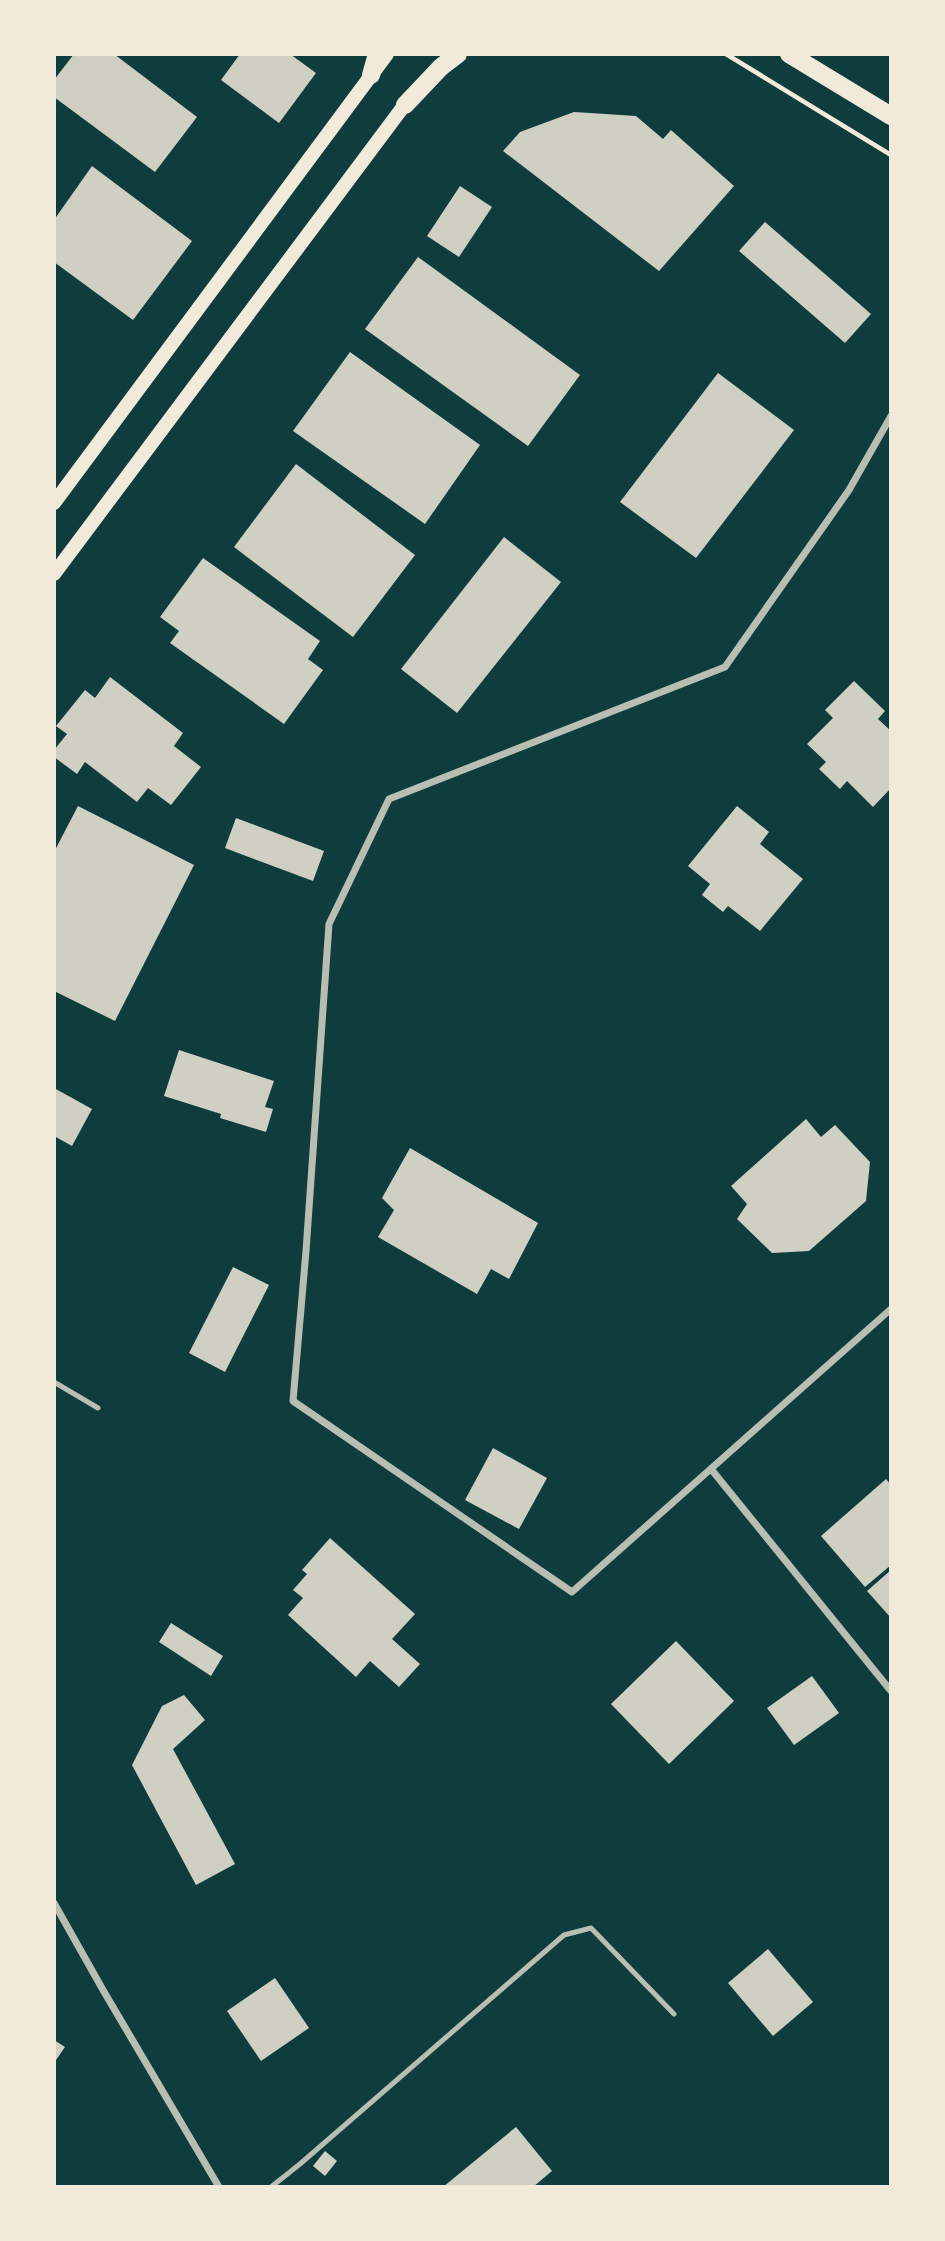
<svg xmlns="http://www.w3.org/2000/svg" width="945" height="2241" viewBox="0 0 945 2241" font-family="'IBM Plex Serif',serif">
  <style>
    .building { fill: #cfcfc3 }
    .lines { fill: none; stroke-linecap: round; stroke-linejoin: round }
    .path { stroke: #f1e9da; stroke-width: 4.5 }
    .service { stroke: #b8beb3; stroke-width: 5 }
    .minor { stroke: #b8beb3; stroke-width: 7 }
    .secondary { stroke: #f1e9da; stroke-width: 14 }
    .primary { stroke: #f1e9da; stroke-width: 18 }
  </style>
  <rect width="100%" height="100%" fill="#0f3d3e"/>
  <g class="building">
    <path d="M74,54H114L197,117L155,172L54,97V80Z"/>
    <path d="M240,54H290L316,73L279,123L221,80Z"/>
    <path d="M574,112L636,116L663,139L671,130L734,186L659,271L503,151L520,132Z"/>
    <path d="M92,166L192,241L133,320L54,262V220Z"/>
    <path d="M460,186L492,207L459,257L427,236Z"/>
    <path d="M765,222L871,314L845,343L739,251Z"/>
    <path d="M418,257L580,375L528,446L365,329Z"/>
    <path d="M350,352L480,445L425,524L293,431Z"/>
    <path d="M718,373L794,430L696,558L620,502Z"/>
    <path d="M296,464L415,555L353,637L234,547Z"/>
    <path d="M504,537L561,582L457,713L401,669Z"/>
    <path d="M203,558L320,641L308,659L323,670L284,724L170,643L179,631L160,617Z"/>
    <path d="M110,677L183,733L174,746L201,767L171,805L148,788L137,802L85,762L77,774L54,757V750L67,734L56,726L85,690L95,698Z"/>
    <path d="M854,681L885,711L878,719L891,731V788L873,807L847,781L840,789L819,769L826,762L807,744L833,718L825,710Z"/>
    <path d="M78,806L194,865L115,1021L54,991V852Z"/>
    <path d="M737,806L769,832L760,844L803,879L760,931L728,906L723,912L702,895L710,884L688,866Z"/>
    <path d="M236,818L324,851L313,881L225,848Z"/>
    <path d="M179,1050L274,1081L265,1107L273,1109L266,1132L220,1118L221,1114L164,1096Z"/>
    <path d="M54,1088L92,1109L72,1146L54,1136Z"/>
    <path d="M806,1119L821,1137L835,1125L870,1162L866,1201L809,1251L772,1253L737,1219L747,1204L731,1186Z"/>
    <path d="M410,1148L538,1223L509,1279L491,1269L477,1294L378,1237L394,1210L382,1198Z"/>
    <path d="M233,1267L269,1285L225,1372L189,1353Z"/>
    <path d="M493,1448L547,1478L519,1529L465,1500Z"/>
    <path d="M886,1479L891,1485V1565L865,1587L821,1536Z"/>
    <path d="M330,1538L415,1614L392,1639L420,1664L399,1687L370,1661L356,1677L288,1615L303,1598L293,1590L307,1574L302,1570Z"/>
    <path d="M891,1570V1618L867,1591Z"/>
    <path d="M171,1623L223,1656L211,1676L159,1642Z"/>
    <path d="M676,1641L734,1701L669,1764L611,1704Z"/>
    <path d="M812,1676L839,1713L794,1745L767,1708Z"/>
    <path d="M184,1695L205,1720L173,1749L235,1864L196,1885L132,1765L162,1706Z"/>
    <path d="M768,1949L813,2002L773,2036L728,1983Z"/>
    <path d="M275,1978L309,2028L261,2061L227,2011Z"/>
    <path d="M54,2040L65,2047L54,2063Z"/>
    <path d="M516,2127L552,2171L533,2187H443Z"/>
    <path d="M325,2151L337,2161L325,2176L313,2166Z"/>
  </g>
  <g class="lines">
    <path class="path" d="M726,54L891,155"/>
    <g class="service">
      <path d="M54,1382L98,1408"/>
      <path d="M271,2187L300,2164L564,1935L591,1928L674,2014"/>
    </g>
    <g class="minor">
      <path d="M891,416L849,490L725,667L389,799L329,924L306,1251L293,1401L572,1592L891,1309"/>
      <path d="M711,1469L891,1691"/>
      <path d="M54,1903L103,1990L219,2187"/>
    </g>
    <g class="secondary">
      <path d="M54,503L387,54"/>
      <path d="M54,574L409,99"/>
    </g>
    <g class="primary">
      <path d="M789,54L891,116"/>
      <path d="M371,75L377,54"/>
      <path d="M405,105L441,67L458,54"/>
    </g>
  </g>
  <rect width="945" height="2241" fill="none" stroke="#f1e9da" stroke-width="112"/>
</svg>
